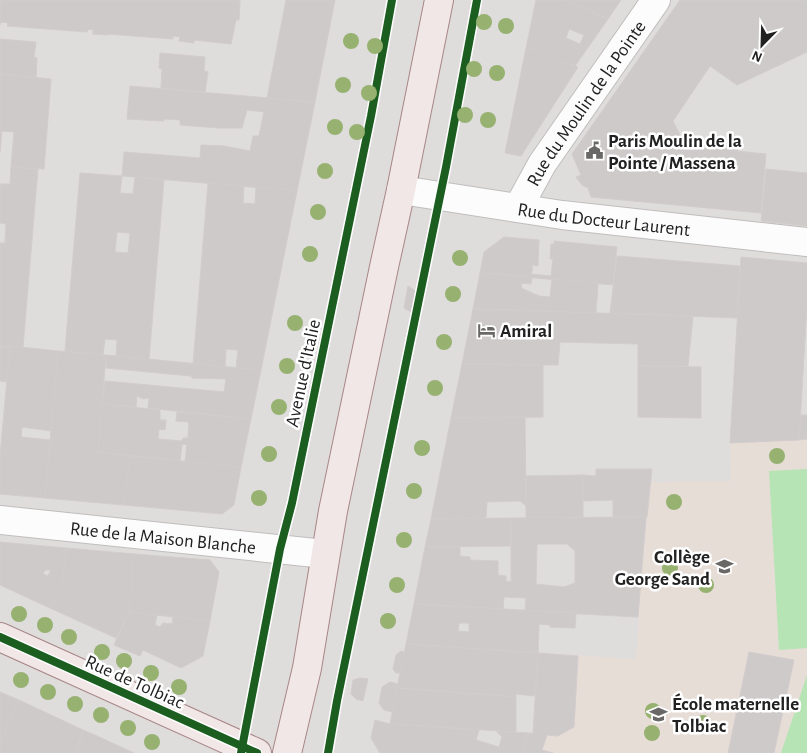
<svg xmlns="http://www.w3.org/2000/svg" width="807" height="753" viewBox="0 0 807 753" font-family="'Alegreya Sans',sans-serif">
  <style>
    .residential { fill: #dfdcdc }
    .education { fill: #e7ddd7 }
    .pitch { fill: #b7e4b4 }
    .building { fill: #cecaca; stroke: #d3cccc; fill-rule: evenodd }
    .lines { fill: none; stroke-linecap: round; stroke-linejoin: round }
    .minor-casing { stroke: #c0bdbd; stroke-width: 30 }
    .major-casing { stroke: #a78786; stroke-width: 30 }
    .minor { stroke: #fdfcfc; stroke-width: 28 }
    .major { stroke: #f2e7e7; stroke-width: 28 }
    .cycleway-casing { stroke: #fff; stroke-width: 11 }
    .cycleway { stroke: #1b5e20; stroke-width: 8 }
    .tree { fill: #96b170 }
    .labels { text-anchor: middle; stroke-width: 5; stroke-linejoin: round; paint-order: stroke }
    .street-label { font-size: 19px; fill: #212121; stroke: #fff }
    .poi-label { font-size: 19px; font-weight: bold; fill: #212121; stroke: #fff; text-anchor: start }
  </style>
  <rect width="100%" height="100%" fill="#f0ebea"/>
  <rect class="residential" x="0" y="0" width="807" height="753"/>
  <path class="education" d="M807,439V753H521L528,733H533L538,653L636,659L639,618L638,617L650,482L731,481L730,443Z"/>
  <g class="pitch">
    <path d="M807,469V648L779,650L769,471Z"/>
    <path d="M807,675V753H781Z"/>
  </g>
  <g class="building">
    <path d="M0,0H240L239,20H236L231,44L194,40V43L179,41L180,37L173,36V39L108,34V35L93,34V30L88,29L87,32L7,26L8,23L1,22L0,25Z"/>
    <path d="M286,0H335L315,102L267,98Z"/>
    <path d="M536,0H565L608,19L575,66L526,48ZM569,29L584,35L580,44L566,38Z"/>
    <path d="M565,0H621L608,19Z"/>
    <path d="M680,0H807V52L737,85L710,66L673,121L682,139L738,144L737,151L766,154L761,213L591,197L588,188L582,185L576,177L581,175L572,154Z"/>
    <path d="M0,39L36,42L34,57L37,58L36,78L0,74Z"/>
    <path d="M526,48L578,67L521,156L505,153Z"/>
    <path d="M160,53L205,57L204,71L208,72L205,92L161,88L162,69L159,68Z"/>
    <path d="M0,74L51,79L44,169L11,167L14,132L2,131L0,152Z"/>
    <path d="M130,86L315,102L297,191L122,176L124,152L200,158L201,145L224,146L250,151L253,136H259L264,112L247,110L242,128H219L180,125V120L163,119L164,121L127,119Z"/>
    <path d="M11,167L38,169L23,347H0V243H5L6,224L0,223V184H10Z"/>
    <path d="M766,169L807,173V226L761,221Z"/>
    <path d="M80,173L122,176L120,193L133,194L135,177L164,180L149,360L116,356L117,340L105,339L103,355L65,351ZM117,232L130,233L128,253L115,252Z"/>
    <path d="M208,183L244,186L243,203L255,204L256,187L297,191L261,370L236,368L238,350L226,349L225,367L193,364Z"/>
    <path d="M504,237L539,240L538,266L531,265L533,268L531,274L551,276L553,259H550L551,244H554V241L617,247L613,285L480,273L484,252Z"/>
    <path d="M617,256L740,266L737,318L610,313Z"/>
    <path d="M741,257L807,263V306L799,440L730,443Z"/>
    <path d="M480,273L532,277L531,284L522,283L521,288L539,296L550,297L552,279L598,283L596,313L473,309Z"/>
    <path d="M408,286L417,292L413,313L404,308Z"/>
    <path d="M473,309L693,316L688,366H638V344L560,342L558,365L462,364Z"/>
    <path d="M10,346L58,351L51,431L22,427L21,437L50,440L45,498L0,494V456Z"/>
    <path d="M0,347H10L7,382L0,381Z"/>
    <path d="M58,351L106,355L98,452L130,456L124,505L45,498Z"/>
    <path d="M106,355L261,370L251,419L148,408L149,398L143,399L137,396L136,407L102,404L105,381L224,392L226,379L192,378L191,376L106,368Z"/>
    <path d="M462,364L543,365V417L451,418Z"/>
    <path d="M638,366L701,367V418L638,417Z"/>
    <path d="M102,404L160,410V420H166L165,430L159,429L158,439L182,441L183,438H188L189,422L176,421L177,412L251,419L241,467L185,462L187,445L182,444L180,461L98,452Z"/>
    <path d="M801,415H807V439L799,440Z"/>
    <path d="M525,417L526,506L520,501L487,502L486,518L431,519L451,418Z"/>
    <path d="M130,456L241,467L234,505L222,514L124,505Z"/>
    <path d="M596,469H652L647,517H613V500L583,501V475L596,476Z"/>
    <path d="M583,475V517L526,518V476Z"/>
    <path d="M646,517L638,617L525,611L526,598L504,597L503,609L414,604L425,547H460V556L470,557V560L498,561V575L506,576V581L511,582V518ZM537,544H567L575,551V583L564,587L536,584Z"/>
    <path d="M511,518L510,546L425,547L431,519Z"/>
    <path d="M0,542L66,548L63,580L50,608L0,585ZM45,570H51L48,576L43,574Z"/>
    <path d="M66,548L134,554L129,612L116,638L50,608L63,580Z"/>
    <path d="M134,554L210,560L219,572L210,621L129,612Z"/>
    <path d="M414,604L576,613L575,628L550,627V625L539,624L538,653L406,644ZM459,623H469V632L458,631Z"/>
    <path d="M129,612L157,615L155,625L160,627L163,623L172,624L173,617L210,621L203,656L181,668L143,650L140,656L114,645Z"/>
    <path d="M406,644L538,653L535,696L516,694V697L397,688Z"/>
    <path d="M401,651L405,652L400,673H396L393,669L396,655Z"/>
    <path d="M749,652L794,660L774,753H728Z"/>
    <path d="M538,653L578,656L574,727L558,736L547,735L542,750L553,753H521L528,733H533Z"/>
    <path d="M360,678L368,679L363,701L356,699L351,694L353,680Z"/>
    <path d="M390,682L398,684L393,712L384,710L379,703L382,687Z"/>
    <path d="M397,688L516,697V732L390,724Z"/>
    <path d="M0,692L19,700L0,743Z"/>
    <path d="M19,700L83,730L76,753H0V743Z"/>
    <path d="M375,720L390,724L479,730L476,740L499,747L502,737L496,731L528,733L521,753H380L371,738Z"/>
    <path d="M83,730L97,736L134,753H76Z"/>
  </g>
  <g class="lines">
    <defs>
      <g id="minor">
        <path id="s1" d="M401,190L562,215L807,242"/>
        <path id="s2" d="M518,208L542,164L656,0"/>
        <path id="s3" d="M0,520L325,554"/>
      </g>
      <g id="major">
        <path d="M0,637L257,753"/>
        <path d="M287,753L307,668L333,511L384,267L401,190L439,0"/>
      </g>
    </defs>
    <use href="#minor" class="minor-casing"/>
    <use href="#major" class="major-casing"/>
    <use href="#minor" class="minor"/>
    <use href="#major" class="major"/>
    <defs>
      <g id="cycleway">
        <path d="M0,637L257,753"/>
        <path d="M241,753L280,549L292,503L371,116L392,0"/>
        <path d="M328,753L337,701L446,167L477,0"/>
      </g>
    </defs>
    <use href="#cycleway" class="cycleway-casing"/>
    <use href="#cycleway" class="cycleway"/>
  </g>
  <g class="tree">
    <circle cx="484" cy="22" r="8"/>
    <circle cx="506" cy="26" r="8"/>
    <circle cx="351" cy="41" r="8"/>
    <circle cx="375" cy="46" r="8"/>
    <circle cx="474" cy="69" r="8"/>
    <circle cx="497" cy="73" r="8"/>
    <circle cx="343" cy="85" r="8"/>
    <circle cx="369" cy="93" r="8"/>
    <circle cx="465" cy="115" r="8"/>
    <circle cx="488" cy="120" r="8"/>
    <circle cx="335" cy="127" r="8"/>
    <circle cx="357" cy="132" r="8"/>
    <circle cx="325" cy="171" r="8"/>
    <circle cx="318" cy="212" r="8"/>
    <circle cx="310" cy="254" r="8"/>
    <circle cx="460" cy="258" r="8"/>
    <circle cx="453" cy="294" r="8"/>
    <circle cx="295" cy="323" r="8"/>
    <circle cx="444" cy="342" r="8"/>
    <circle cx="287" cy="366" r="8"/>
    <circle cx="435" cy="388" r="8"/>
    <circle cx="279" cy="407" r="8"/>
    <circle cx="422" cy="448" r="8"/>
    <circle cx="269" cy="454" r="8"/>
    <circle cx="777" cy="456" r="8"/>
    <circle cx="414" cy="491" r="8"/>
    <circle cx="259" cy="498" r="8"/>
    <circle cx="674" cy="502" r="8"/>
    <circle cx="404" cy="540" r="8"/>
    <circle cx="670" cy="568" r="8"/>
    <circle cx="397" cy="585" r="8"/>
    <circle cx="706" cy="585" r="8"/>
    <circle cx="19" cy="614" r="8"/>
    <circle cx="388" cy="621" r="8"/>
    <circle cx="45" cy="625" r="8"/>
    <circle cx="69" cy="637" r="8"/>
    <circle cx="102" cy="652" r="8"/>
    <circle cx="124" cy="661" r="8"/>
    <circle cx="151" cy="673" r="8"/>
    <circle cx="21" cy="680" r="8"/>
    <circle cx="179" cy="687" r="8"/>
    <circle cx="48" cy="692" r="8"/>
    <circle cx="75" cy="704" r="8"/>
    <circle cx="653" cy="711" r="8"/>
    <circle cx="101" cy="715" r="8"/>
    <circle cx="703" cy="723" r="8"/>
    <circle cx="128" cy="728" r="8"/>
    <circle cx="652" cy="733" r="8"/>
    <circle cx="152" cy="742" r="8"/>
  </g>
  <defs>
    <symbol id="civic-bare" viewBox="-9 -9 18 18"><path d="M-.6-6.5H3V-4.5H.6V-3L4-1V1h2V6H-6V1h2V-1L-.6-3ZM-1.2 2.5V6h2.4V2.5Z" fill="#696867" stroke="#fff" stroke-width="2.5" paint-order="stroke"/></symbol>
    <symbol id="hotel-bare" viewBox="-9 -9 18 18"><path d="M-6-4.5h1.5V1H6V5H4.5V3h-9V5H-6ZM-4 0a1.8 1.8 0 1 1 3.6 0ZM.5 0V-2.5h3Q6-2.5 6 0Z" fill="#696867" stroke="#fff" stroke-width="2.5" paint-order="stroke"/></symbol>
    <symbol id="school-bare" viewBox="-9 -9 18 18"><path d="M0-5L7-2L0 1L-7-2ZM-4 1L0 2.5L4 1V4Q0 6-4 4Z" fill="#696867" stroke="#fff" stroke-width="2.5" paint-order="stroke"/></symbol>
  </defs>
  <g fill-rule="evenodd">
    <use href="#civic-bare" x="582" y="138" width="25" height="25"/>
    <use href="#hotel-bare" x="474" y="318" width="25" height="25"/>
    <use href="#school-bare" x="712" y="554" width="25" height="25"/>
    <use href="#school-bare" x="646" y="702" width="25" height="25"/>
  </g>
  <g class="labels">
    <g class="street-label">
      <text dy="7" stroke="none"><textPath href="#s2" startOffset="125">Rue du Moulin de la Pointe</textPath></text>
      <text dy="7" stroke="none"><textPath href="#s1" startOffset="205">Rue du Docteur Laurent</textPath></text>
      <text transform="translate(302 373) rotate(-78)" y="7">Avenue d'Italie</text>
      <text dy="7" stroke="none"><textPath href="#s3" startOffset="164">Rue de la Maison Blanche</textPath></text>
      <text transform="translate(135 681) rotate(24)" y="7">Rue de Tolbiac</text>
    </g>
    <g class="poi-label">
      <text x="608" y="147">Paris Moulin de la<tspan x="608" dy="22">Pointe / Massena</tspan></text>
      <text x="500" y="337">Amiral</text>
      <text x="710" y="563" text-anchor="end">Collège<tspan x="710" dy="22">George Sand</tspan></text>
      <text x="672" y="710">École maternelle<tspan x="672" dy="22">Tolbiac</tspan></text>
    </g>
  </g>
  <g transform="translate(762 45) rotate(203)" stroke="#ffffff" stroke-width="4" paint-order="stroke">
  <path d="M0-4L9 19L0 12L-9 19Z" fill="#212121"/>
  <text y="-8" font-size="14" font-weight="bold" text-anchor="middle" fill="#212121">N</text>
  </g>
</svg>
